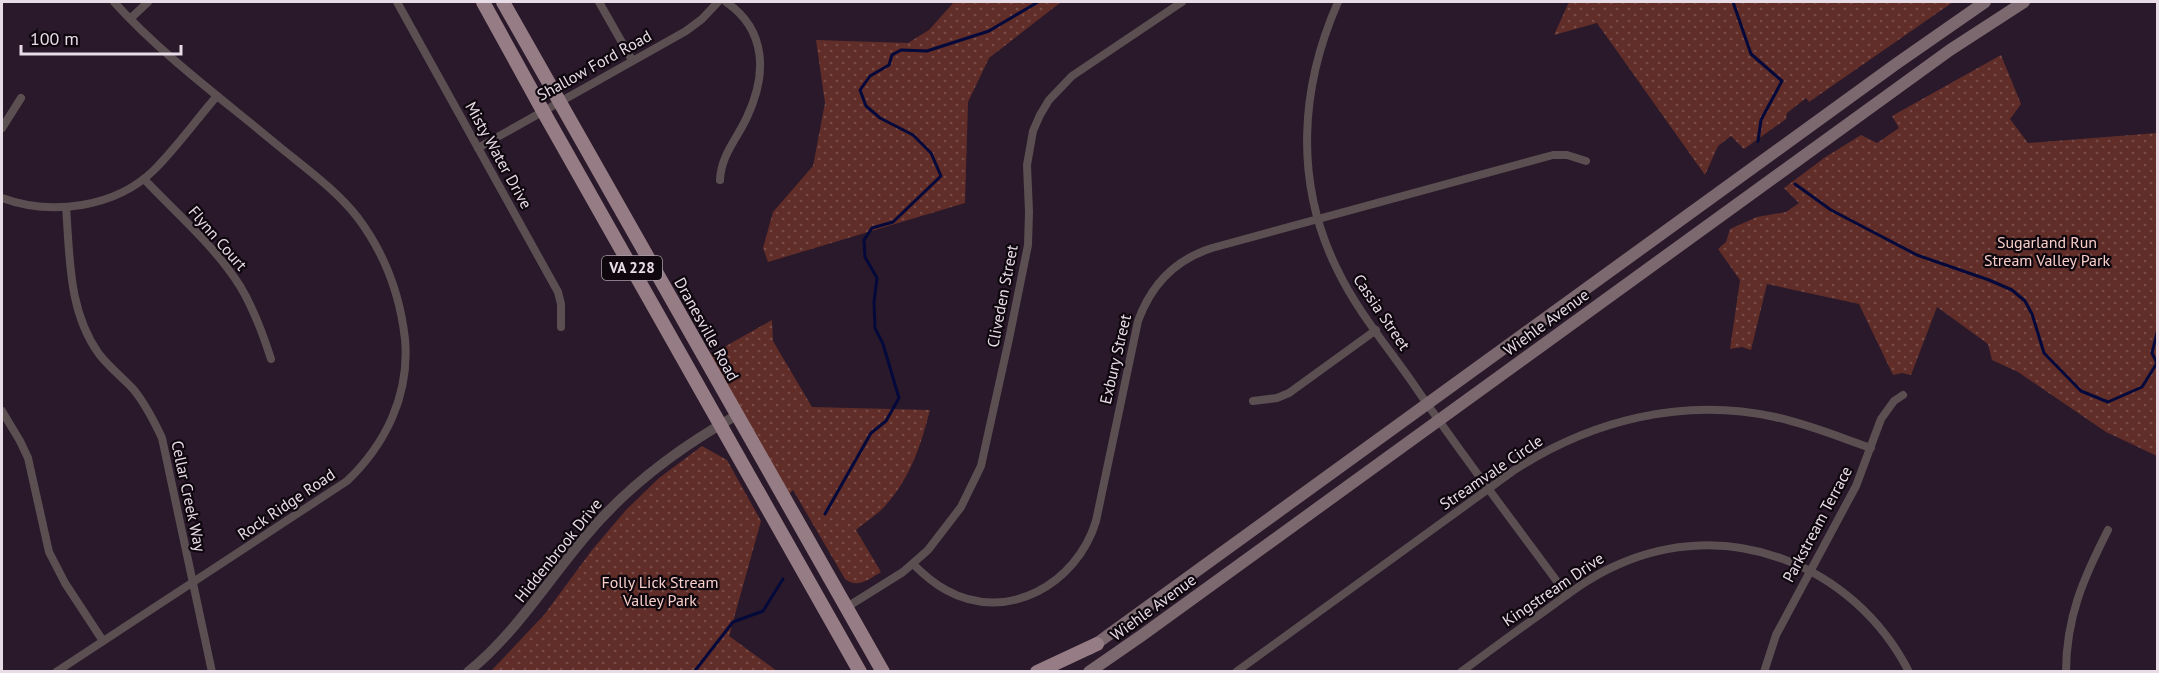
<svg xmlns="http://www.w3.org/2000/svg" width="2159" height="673" viewBox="0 0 2159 673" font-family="'PT Sans',sans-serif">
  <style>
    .park { fill: url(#park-dots) }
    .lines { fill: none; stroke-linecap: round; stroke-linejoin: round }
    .stream { stroke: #04093b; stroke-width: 3 }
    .minor { stroke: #5b4f52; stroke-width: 8 }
    .tertiary { stroke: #5b4f52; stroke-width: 10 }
    .secondary { stroke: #7c696f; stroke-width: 12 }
    .primary { stroke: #967d85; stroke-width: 14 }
    .labels { text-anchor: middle; stroke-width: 4.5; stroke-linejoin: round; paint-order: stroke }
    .shield { fill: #0e070e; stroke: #a79ca6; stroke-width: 1.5 }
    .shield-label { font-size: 15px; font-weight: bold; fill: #e8dce7 }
    .street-label { font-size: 16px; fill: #e8dce7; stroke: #0e070e }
    .park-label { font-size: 16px; fill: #facfca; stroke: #0e070e }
  </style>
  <defs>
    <pattern id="park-dots" width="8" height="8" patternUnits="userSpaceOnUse" patternTransform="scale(1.5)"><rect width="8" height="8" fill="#602d28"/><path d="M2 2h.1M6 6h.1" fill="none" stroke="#774b47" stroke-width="1.8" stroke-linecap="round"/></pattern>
  </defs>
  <rect width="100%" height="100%" fill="#2a192a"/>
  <g class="park">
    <path d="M954,2H1061L989,58L968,102L965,203L768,262L763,248L773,212L813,166L825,103L816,40L908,43L929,30Z"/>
    <path d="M1569,2H1953L1809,102L1806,98L1787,113L1786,119L1744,149L1731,136L1718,146L1705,175L1597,23L1554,35Z"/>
    <path d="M2001,55L2021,104L2010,119L2028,143L2157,133V456L2106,432L2018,372L1992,360L1988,344L1937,307L1911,375L1902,373L1893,375L1859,304L1767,284L1751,350L1742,347L1730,349L1740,280L1718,249L1726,242L1730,229L1757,217L1786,212L1799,203L1784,188L1824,158L1861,135L1877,143L1899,128L1892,116Z"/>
    <path d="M772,320L773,341L812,407L930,410C921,445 910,479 885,506C877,515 865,522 856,530L881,572C869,579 858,589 845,579L793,490L785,498L703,359Z"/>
    <path d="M702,446L727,460L761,521L729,636L777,671H491L544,615L592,550L626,510L659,478Z"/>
  </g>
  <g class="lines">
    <g class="stream">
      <path d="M1733,2L1751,54L1782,81L1761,120L1758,141"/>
      <path d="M1795,184L1831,210L1917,255L1989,280L2012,290L2025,301L2032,314L2044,353L2081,391L2108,402L2142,387L2157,363L2152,353L2158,329"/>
      <path d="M825,514L871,433L886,421L899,398L883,344L875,328L874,302L877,278L865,257L864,240L872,228L893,222L941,176L931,153L913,135L880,118L866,106L860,90L870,76L889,65L892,55L901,50L927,51L989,31L1038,2"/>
      <path d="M694,672L733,622L763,611L783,579"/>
    </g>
    <g class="minor">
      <path d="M397,2L558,292L561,304V327"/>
      <path d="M599,2L632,60"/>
      <path d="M1338,2C1300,88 1294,182 1337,269C1356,309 1386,345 1412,382C1461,454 1515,524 1567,595"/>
      <path d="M131,18L148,2"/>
      <path d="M2,128L21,98"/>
      <path d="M478,148L686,31L702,19L718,2"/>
      <path d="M144,179C177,214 214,245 240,286C254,309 263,334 271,359"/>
      <path d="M720,180C721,155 737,139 747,117C767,75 767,30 726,2"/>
      <path d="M2,198C51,216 115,208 154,170C177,147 196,120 217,96"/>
      <path d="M66,207C70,257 68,311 99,354C109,367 123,378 134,390C146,405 154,421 162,438L212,672"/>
      <path d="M1253,401L1277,398L1289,393L1376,330"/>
      <path d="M2,411L20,441L28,458L49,552L65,583L103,641"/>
      <path d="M913,564C923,574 933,583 946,590C1007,624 1077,584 1096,521L1138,321C1151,285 1174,260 1212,248L1553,155H1567L1586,161"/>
      <path d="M847,607L903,572L928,550L961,507L981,466L1009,339L1028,245L1029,212L1027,165L1033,131L1040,115L1049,100L1072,76L1182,2"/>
      <path d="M56,672L347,481C386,444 410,394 405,339C400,295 385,254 358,218C337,191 308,170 281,148C225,101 164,57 114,2"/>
      <path d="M1236,672L1513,471C1591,420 1683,397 1775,417C1808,424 1839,437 1871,448"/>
      <path d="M1461,672C1488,652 1515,632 1542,613C1566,596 1588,578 1615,566C1726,514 1854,564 1909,672"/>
      <path d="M1764,672L1776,635L1856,486L1881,419L1894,401L1903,395"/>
      <path d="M2066,672C2066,617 2084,577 2108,530"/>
    </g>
    <path class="tertiary" d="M468,672C515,634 546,583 585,537C627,486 680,447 737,415"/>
    <g class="secondary">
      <path d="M1089,649L1896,64L1985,2"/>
      <path d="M1089,672L1141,636L1950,50L2024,2"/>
    </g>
    <g class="primary">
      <path d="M483,2L543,111L860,672"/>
      <path d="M503,2L883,672"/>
      <path d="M1037,672L1097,644"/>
    </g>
  </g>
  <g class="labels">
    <rect class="shield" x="602" y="256" width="60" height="24" rx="4.5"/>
    <g class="shield-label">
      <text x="632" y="273">VA 228</text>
    </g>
    <g class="street-label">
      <text transform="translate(594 65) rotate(-29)" y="6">Shallow Ford Road</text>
      <text transform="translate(499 155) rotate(61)" y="6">Misty Water Drive</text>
      <text transform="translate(218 238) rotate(49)" y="6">Flynn Court</text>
      <text transform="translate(1002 296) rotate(-79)" y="6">Cliveden Street</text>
      <text transform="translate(1382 312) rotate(56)" y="6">Cassia Street</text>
      <text transform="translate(1546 322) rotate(-36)" y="6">Wiehle Avenue</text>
      <text transform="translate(707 329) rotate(61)" y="6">Dranesville Road</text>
      <text transform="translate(1115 359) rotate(-77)" y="6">Exbury Street</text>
      <text transform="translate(1491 472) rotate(-34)" y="6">Streamvale Circle</text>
      <text transform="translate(189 496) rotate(78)" y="6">Cellar Creek Way</text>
      <text transform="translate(286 504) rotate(-34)" y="6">Rock Ridge Road</text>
      <text transform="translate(1817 524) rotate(-62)" y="6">Parkstream Terrace</text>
      <text transform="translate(558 550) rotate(-51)" y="6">Hiddenbrook Drive</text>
      <text transform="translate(1553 589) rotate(-34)" y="6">Kingstream Drive</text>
      <text transform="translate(1153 607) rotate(-36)" y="6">Wiehle Avenue</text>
    </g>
    <g class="park-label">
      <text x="2047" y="248">Sugarland Run<tspan x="2047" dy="18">Stream Valley Park</tspan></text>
      <text x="660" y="588">Folly Lick Stream<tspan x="660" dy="18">Valley Park</tspan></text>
    </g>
  </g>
  <rect width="2159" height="673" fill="none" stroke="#e8dce7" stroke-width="6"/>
  <path d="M21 45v9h160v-9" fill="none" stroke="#e8dce7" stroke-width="3"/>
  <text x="30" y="45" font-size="18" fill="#e8dce7" stroke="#0e070e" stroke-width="4.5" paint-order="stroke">100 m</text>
</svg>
